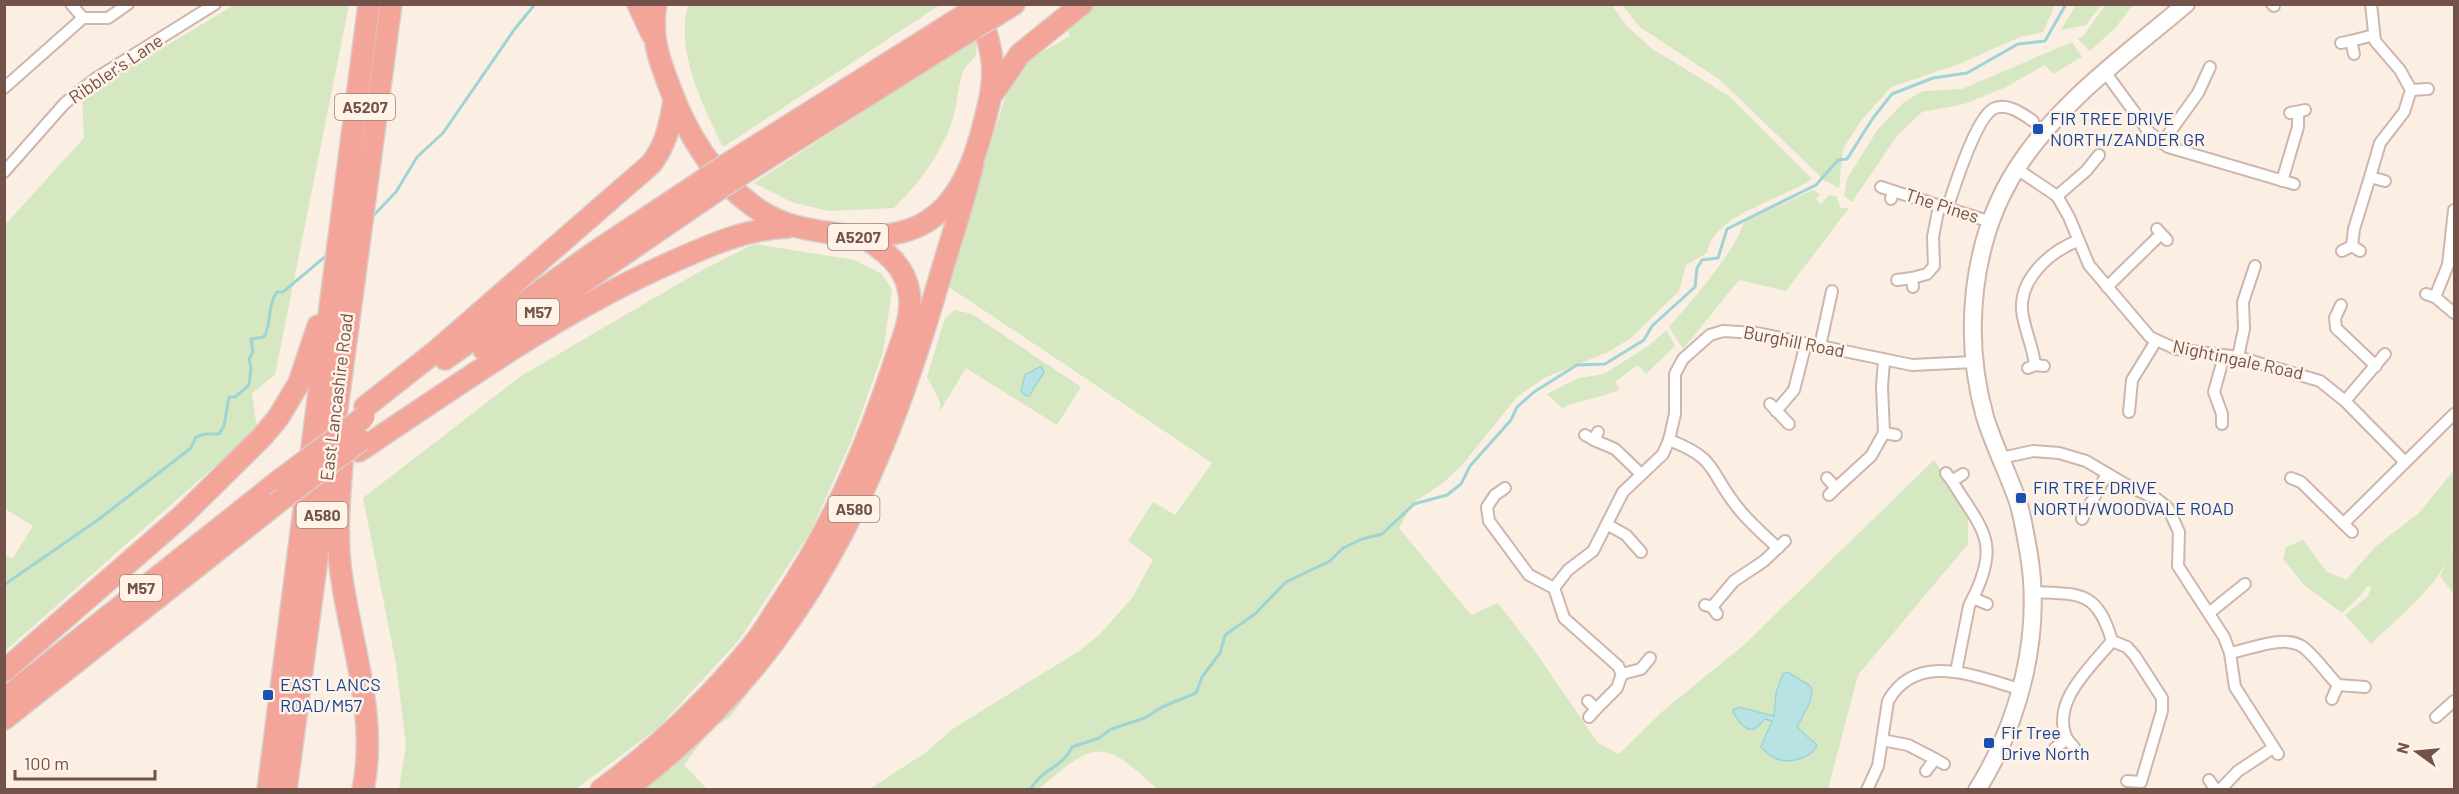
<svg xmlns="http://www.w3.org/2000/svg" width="2459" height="794" viewBox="0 0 2459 794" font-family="Barlow,sans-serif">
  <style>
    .green { fill: #d6e8c1; fill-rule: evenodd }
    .water { fill: #b7e3e4; stroke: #9ed4d5; stroke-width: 1.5 }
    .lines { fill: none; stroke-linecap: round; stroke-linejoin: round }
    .stream { stroke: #9ed4d5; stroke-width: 3 }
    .street-casing { stroke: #ceb6ac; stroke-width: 14 }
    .secondary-casing { stroke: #d1b5a9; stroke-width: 20 }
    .highway-casing { stroke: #d8cfcc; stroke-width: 24 }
    .street { stroke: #fff; stroke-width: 10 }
    .secondary { stroke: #fff; stroke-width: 16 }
    .highway { stroke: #f4a59a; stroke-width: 21 }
    .highway-bridge-casing { stroke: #d8cfcc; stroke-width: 24; stroke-linecap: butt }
    .highway-bridge { stroke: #f4a59a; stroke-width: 21 }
    .transit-dot { fill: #1a4fb4; stroke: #fff2e7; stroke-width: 2 }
    .labels { text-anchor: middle; stroke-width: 5; stroke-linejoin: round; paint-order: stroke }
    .shield { fill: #fff2e7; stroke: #9c8278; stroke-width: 1.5 }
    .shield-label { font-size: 16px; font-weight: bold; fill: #725249 }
    .street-label { font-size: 18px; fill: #725249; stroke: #fff2e7 }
    .transit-label { font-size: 18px; fill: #164399; stroke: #fff2e7; text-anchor: start }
  </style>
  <rect width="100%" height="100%" fill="#fbeee2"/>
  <g class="green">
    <path d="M2106,4L2133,5L2115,28L2090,51L2078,39L2084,35Z"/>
    <path d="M234,5H349L275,375L252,393L257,429L5,651V556L13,558L33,526L5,509L4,226L84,138L82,96Z"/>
    <path d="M688,5V4L940,5L723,147C703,106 675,51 688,5Z"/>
    <path d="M1089,5H1612L1626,25L1651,48L1729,96L1812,179C1783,199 1712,215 1707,253L1686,265L1679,291L1631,338L1608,352L1544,378L1517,397L1462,465L1443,483L1414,502L1399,528L1471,615L1498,603L1534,650L1598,743L1619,754L1663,711L1745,644L1934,460L1968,511V544L1858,675L1828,789H1157C1102,737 1095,741 1039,789L868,790L925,753L954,728L1079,651L1099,635L1132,598L1153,560L1128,541L1153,502L1175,515L1212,463L946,285L1011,79L1021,64L1070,36L1064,22ZM1787,672L1809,685L1812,695L1797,727L1811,738L1802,758C1783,758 1775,762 1761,747L1773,725L1772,721L1765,719L1754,729L1735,719L1734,710L1740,707L1774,716L1776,693L1783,674Z"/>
    <path d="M1622,5H2055L2043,32L2020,37L1959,64L1891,87L1860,122L1843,149L1839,188L1824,180L1720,80L1640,27Z"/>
    <path d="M2076,5H2101L2086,25L2061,30Z"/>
    <path d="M976,38C980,65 967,57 962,75C957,91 957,109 951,125C939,157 918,184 894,208L829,211L791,202L754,183Z"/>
    <path d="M2072,42L2082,57L2053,74L2045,65L2004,88L1964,104L1922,112L1897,136L1852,202L1844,196L1847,179L1878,129L1904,102L1923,91L1962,89Z"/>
    <path d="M1813,190L1820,194L1816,199L1821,204L1829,195L1836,196L1841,208H1849L1786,291L1739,280L1683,349L1669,327C1691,302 1735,252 1744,222Z"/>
    <path d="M754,244L855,260L882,274L892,290L883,352L852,439L811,531L739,640L658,728L576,789H399L406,745L396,664L363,498L521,376L697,273Z"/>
    <path d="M955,310L972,314L1081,387L1057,425L966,368L940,411V402L927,377L945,318ZM1030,371L1044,372L1029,396L1026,395L1021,391Z"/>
    <path d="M1667,330L1675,346L1646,374L1638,365L1615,382L1620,389C1603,398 1581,399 1562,408L1547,394L1579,378L1604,374L1648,346Z"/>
    <path d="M2454,470C2455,491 2459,518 2454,540C2446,582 2400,615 2371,644L2345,615L2367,597L2372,587L2367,586L2361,595L2342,613L2304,585L2283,559L2286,547L2303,540L2327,572L2346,580L2376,546L2419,513Z"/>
    <path d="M874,484L876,486L861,521L813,606L730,717L710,730L684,765L707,789L638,790L662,768L672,769L678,762V754Z"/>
    <path d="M2454,545V592L2453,593L2440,576Z"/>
  </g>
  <g class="water">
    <path d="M1041,366L1044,372L1029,396H1026L1021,391L1025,375Z"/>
    <path d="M1787,672L1809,685L1812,690L1810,702L1797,727L1817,745C1812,758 1789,764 1777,759C1770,757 1766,752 1761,747L1772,721L1765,719C1762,721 1757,728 1754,729C1745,732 1734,717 1733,710L1739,707L1774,716L1776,693L1783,674Z"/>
  </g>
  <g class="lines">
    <g class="stream">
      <path d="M371,218L396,192L417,157L443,133L514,30L535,4"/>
      <path d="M4,585L99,519L191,448L196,437L205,434H219L224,426L229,397H235L249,385L251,368L249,359L253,352L251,339L264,337C272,323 267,305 277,292H283L327,255"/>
      <path d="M1030,790C1043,767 1062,769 1072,747L1099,738L1111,729L1145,718L1162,707L1196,693L1202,677L1220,653L1225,635L1255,614L1286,582L1330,561L1343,548L1362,539L1382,534L1414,504L1447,495L1461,484L1470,466L1511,420L1517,407L1534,392L1577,365L1605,364L1644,340L1652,326L1695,287L1697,268L1702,260L1718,258L1727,229L1816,185L1838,160L1847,159L1873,118L1892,94L1933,78L1967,73L2018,44L2045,41L2066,4"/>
    </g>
    <defs>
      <g id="street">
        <path d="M71,4L83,18"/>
        <path d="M2272,4L2274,6"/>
        <path d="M2351,41L2374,35"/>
        <path d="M2341,43L2351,41L2354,54"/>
        <path d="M2105,72L2149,132L2168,147L2294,184"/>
        <path d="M4,88L83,18H108L128,4"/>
        <path d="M2411,90L2428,89"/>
        <path d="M2290,113L2305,110"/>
        <path d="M2162,143L2198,93L2210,67"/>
        <path d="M2017,169L2057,196L2069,217L2089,265L2150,337L2176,349L2238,357L2320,381L2345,401L2405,462"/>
        <path d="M4,172L65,103L95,79L215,4"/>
        <path d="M2370,177L2380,143L2404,112L2411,90L2400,70L2375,41L2371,4"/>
        <path d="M2282,181L2298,127V113"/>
        <path d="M1881,187L1893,191L1891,199"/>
        <path d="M1893,191L1991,222"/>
        <path d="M2057,196L2086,171L2099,155"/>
        <path d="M1947,209C1954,189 1976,115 1995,108C2008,103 2023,114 2033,121"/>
        <path d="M2157,229L2167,240"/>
        <path d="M2352,246L2354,229L2370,177L2385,181"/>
        <path d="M2342,251L2352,246L2360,251"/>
        <path d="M1912,278L1927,274L1934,266L1933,237L1939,206"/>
        <path d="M1897,280L1912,278L1913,287"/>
        <path d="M2107,287L2160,235"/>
        <path d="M2426,294L2435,297L2454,313"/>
        <path d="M2435,297L2448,265L2454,210"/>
        <path d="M2341,305L2335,318L2336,328L2376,366"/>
        <path d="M1820,346L1832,291"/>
        <path d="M2238,357L2244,329L2243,302L2255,266"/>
        <path d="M1884,361L1882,386L1884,433L1896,435"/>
        <path d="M2035,365C2033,346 2024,329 2022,310C2020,278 2050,252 2077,241"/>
        <path d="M2028,368L2035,365L2044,366"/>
        <path d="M2345,401L2385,354"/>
        <path d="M1770,404L1789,424"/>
        <path d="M1776,411L1794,390L1806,343"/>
        <path d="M2129,412L2132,380L2156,341"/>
        <path d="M2222,424V414L2214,392L2224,356"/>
        <path d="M1585,435L1594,440L1598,432"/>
        <path d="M1594,440L1615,449L1641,474"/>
        <path d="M1669,440C1719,459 1708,471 1738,508C1749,522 1764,535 1778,548"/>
        <path d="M2001,458L2033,451L2059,453L2086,461L2130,487L2157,499L2168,508L2179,532L2178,566L2224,637L2230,653L2235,687L2278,754"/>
        <path d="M1946,473L1952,481L1963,474"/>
        <path d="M1827,478L1836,488L1829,495"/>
        <path d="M2291,478L2301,482L2352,532"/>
        <path d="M1952,481C1982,530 2001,541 1973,598"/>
        <path d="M1505,488L1495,495L1487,507L1489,521L1529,575L1554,588L1564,618L1618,666L1622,674"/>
        <path d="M1836,488L1871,456L1884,433"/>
        <path d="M2082,519L2107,474"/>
        <path d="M2344,523L2454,414"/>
        <path d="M1608,525L1626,535L1641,552"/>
        <path d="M1554,588L1568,570L1593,551L1623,492L1663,454L1669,440L1675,414V374L1683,359L1710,335L1723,331L1757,333L1912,365L1974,362"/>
        <path d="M2033,592C2080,594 2097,590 2112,641"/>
        <path d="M1705,605L1712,607L1717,614"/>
        <path d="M1712,607L1734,581L1764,561L1785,541"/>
        <path d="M2209,613L2245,584"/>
        <path d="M2112,641L2127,647L2135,656L2162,698V711L2141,782L2127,781"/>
        <path d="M2230,653C2251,649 2284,634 2303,647C2316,657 2327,674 2338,685L2365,687"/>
        <path d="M1956,672L1969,606L1973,598L1987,604"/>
        <path d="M2332,699L2338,685"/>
        <path d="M1588,701L1596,709L1589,717"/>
        <path d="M1596,709L1617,688L1622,674L1641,669L1650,658"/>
        <path d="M2436,717L2454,701"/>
        <path d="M2067,739C2050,702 2091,667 2112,641"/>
        <path d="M1882,740L1908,745L1935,759"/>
        <path d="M2055,748L2067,739L2074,747"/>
        <path d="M1926,771L1935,759L1944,764"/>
        <path d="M2209,780L2216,790"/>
        <path d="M1867,790L1878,766L1888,701C1917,650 1976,677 2020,689"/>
        <path d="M2220,790L2238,771L2273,748"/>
      </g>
      <path id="secondary" d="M1977,790C2020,722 2042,634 2029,555C2026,538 2023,518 2018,502C2008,473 1994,446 1985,417C1962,335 1971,240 2017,168C2060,101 2126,55 2186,4"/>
      <g id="highway">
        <path d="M638,4L652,34"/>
        <path d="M656,4C650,35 659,60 670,88C686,132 713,177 752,205C776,224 802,229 832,233C914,246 957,219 980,138C996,80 999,65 977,7"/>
        <path d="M993,17L1014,4"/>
        <path d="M994,92L1020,54L1082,4"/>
        <path d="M726,165L968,13"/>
        <path d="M737,177L974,28"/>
        <path d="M484,350L719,189"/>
        <path d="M445,359L595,252L708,177"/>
        <path d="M365,407L435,352L651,164C666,145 670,125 674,101"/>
        <path d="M359,451C461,383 559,312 672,262C710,245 745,229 788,227"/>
        <path d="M342,463C339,500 336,536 341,573C351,646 378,715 363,790"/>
        <path d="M4,671L183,515L262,437L278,418L299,383L318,326"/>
        <path d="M4,699L280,480"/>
        <path d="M4,719L277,503"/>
        <path d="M268,790L369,4"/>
        <path d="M286,790L391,4"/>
        <path d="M601,790C656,749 709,699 752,646C763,633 771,618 780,605C832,528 863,455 893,367C900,344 914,317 909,292C905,266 886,252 865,238"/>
        <path d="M625,790C803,658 880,484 940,277C951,239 964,202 973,163"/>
      </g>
    </defs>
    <use href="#street" class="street-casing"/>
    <use href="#secondary" class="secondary-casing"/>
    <use href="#highway" class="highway-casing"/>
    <use href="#street" class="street"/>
    <use href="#secondary" class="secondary"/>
    <use href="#highway" class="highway"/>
    <defs>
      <g id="highway-bridge">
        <path d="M968,13L983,4"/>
        <path d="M974,28L993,17"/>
        <path d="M708,177L726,165"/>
        <path d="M719,189L737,177"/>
        <path d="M280,480L364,417"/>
        <path d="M277,503L361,440"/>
      </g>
    </defs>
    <use href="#highway-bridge" class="highway-bridge-casing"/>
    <use href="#highway-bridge" class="highway-bridge"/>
  </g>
  <g class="transit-dot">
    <rect x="2032" y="123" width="12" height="12" rx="3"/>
    <rect x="2015" y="492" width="12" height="12" rx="3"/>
    <rect x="262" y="689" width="12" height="12" rx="3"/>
    <rect x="1983" y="737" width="12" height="12" rx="3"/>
  </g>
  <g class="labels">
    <g class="shield">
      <rect x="335" y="94" width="60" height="26" rx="4.5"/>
      <rect x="828" y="224" width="60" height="26" rx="4.5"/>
      <rect x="517" y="299" width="42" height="26" rx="4.5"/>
      <rect x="828.5" y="496" width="51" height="26" rx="4.5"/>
      <rect x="296.5" y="502" width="51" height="26" rx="4.5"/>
      <rect x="120" y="575" width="42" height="26" rx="4.5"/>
    </g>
    <g class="shield-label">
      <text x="365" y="113">A5207</text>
      <text x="858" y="243">A5207</text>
      <text x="538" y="318">M57</text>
      <text x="854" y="515">A580</text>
      <text x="322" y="521">A580</text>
      <text x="141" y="594">M57</text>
    </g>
    <g class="street-label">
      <text transform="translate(116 69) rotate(-34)" y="6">Ribbler's Lane</text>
      <text transform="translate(1942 206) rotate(18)" y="6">The Pines</text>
      <text transform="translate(1794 342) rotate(11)" y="6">Burghill Road</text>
      <text transform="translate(2238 360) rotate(12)" y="6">Nightingale Road</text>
      <text transform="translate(337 397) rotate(-83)" y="6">East Lancashire Road</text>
    </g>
    <g class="transit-label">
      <text x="2050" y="125">FIR TREE DRIVE<tspan x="2050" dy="21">NORTH/ZANDER GR</tspan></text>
      <text x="2033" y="494">FIR TREE DRIVE<tspan x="2033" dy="21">NORTH/WOODVALE ROAD</tspan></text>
      <text x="280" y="691">EAST LANCS<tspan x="280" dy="21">ROAD/M57</tspan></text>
      <text x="2001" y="739">Fir Tree<tspan x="2001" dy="21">Drive North</tspan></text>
    </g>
  </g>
  <rect width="2459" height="794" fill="none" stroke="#725249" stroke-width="12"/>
  <g transform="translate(2417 752) rotate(285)" stroke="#fff2e7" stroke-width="4.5" paint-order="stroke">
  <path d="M0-4.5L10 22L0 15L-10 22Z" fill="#725249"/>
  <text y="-9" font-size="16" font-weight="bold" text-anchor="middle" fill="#725249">N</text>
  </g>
  <path d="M15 770v9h140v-9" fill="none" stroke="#725249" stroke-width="3"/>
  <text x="24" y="770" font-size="18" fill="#725249" stroke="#fff2e7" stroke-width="4.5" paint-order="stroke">100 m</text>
</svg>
